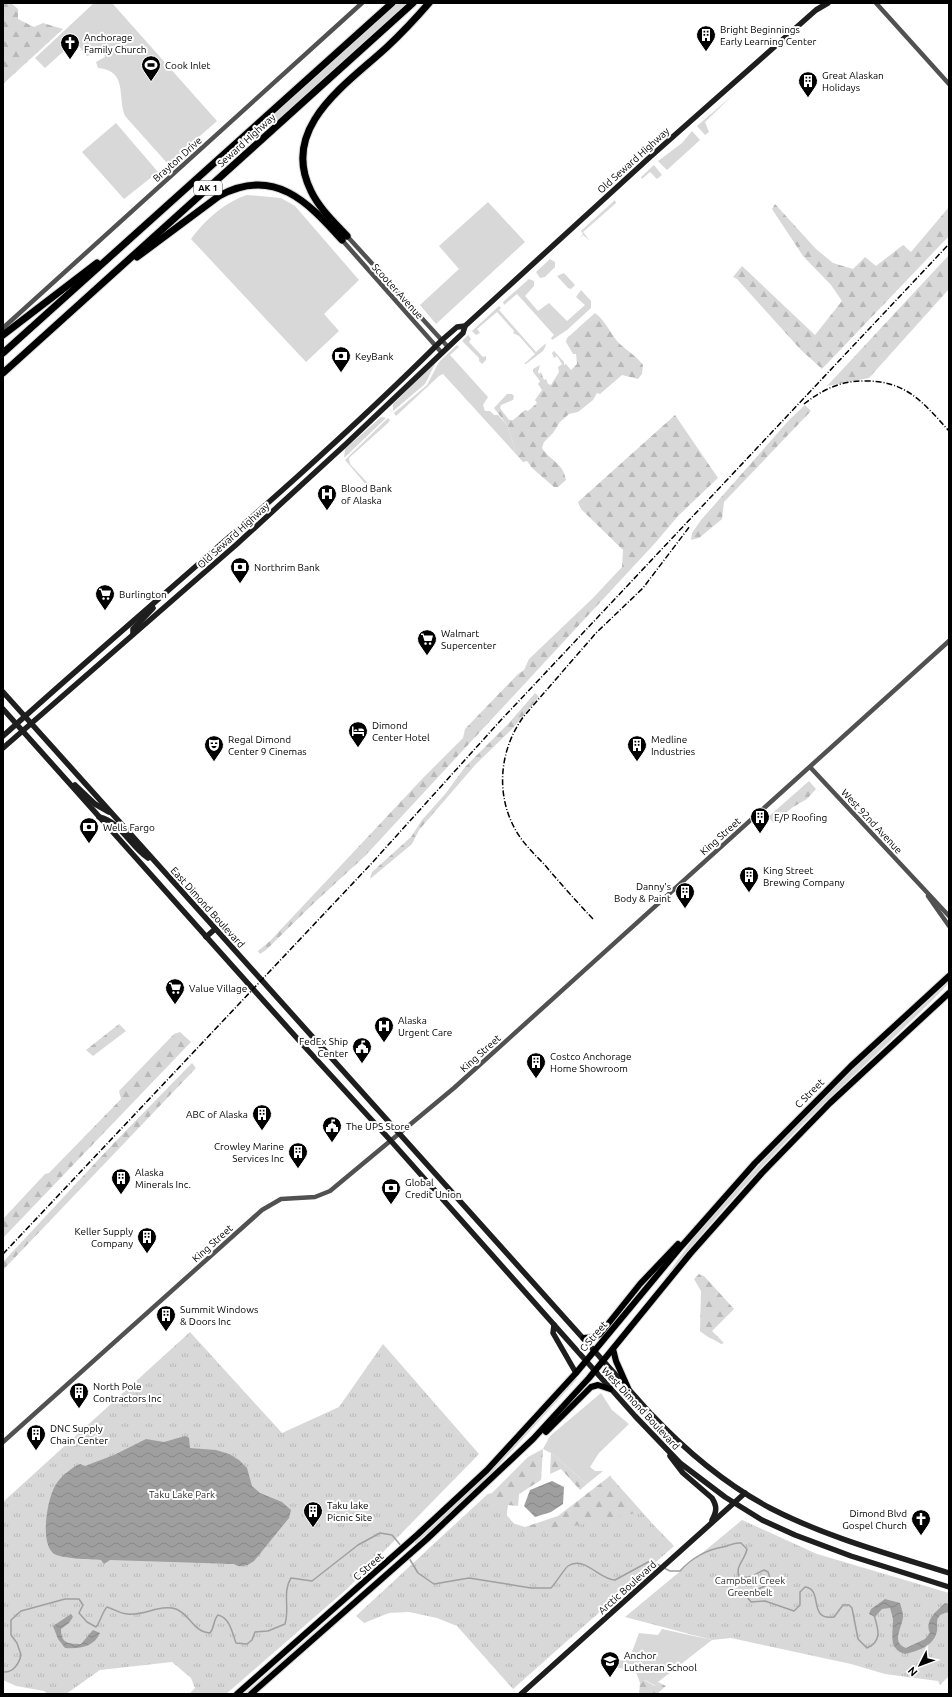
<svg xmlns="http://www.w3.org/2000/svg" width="952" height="1697" viewBox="0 0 952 1697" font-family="Ubuntu,sans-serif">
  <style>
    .green { fill: #d8d8d8 }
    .forest { fill: url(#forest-firs) }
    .park { fill: url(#park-tufts) }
    .water { fill: url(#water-waves) }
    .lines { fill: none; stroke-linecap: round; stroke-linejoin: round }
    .stream { stroke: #9f9f9f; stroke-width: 1.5 }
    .primary-casing { stroke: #dbdbdb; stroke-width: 8 }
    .motorway-casing { stroke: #dbdbdb; stroke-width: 9 }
    .tertiary { stroke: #515151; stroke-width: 4.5 }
    .secondary { stroke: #1e1e1e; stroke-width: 5.5 }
    .primary { stroke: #000; stroke-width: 6 }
    .motorway { stroke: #000; stroke-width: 7 }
    .rail { stroke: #000; stroke-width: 1.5; stroke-dasharray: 6 2 1 2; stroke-linecap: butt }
    .labels { text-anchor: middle; stroke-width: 4; stroke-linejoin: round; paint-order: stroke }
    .shield { fill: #fff; stroke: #4c4c4c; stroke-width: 1 }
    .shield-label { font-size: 9px; font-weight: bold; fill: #000 }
    .poi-label { font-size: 10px; fill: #000; stroke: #fff; text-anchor: start }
    .street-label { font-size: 10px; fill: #000; stroke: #fff }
    .park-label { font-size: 10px; fill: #2f2f2f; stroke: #fff }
  </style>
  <defs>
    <pattern id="forest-firs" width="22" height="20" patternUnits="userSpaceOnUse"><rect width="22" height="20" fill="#d8d8d8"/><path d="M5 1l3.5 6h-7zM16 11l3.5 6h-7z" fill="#b8b8b8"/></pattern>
    <pattern id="park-tufts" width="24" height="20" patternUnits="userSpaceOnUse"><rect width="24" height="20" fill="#d8d8d8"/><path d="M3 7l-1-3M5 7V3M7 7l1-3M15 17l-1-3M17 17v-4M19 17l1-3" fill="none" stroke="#b8b8b8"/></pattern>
    <pattern id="water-waves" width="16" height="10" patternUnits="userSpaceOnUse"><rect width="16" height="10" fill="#9f9f9f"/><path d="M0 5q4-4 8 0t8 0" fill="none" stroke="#878787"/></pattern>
  </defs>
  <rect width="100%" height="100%" fill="#fff"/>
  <g class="green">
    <path d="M94,3H112L217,121L168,164L125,116C117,95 128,71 98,68L96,62L105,57L103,51L87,56L75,41L45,68L35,58Z"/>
    <path d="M397,3H407L250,146L244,140Z"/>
    <path d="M733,95L705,122L709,132L705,135L697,126Z"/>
    <path d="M116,123L158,172L124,199L82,152Z"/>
    <path d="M692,131L700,140L667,170L658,161L682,143Z"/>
    <path d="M654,165L662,175L657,179L650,172L642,179L641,177Z"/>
    <path d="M247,195L281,198L295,206L359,280L324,314L339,331L306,362L191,239C205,220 225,202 247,195Z"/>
    <path d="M615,200L616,203L583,232L590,241L583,235L579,239L583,234L581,231Z"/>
    <path d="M488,202L525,242L436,324L420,305L459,269L439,246Z"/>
    <path d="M550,259L555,262V267L545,277L540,278L536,272Z"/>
    <path d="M564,273L575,285L571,289L568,288L557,276Z"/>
    <path d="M529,279L534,281V286L525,296L538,311L549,303L567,321L585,305L576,297L581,290L591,301V308L567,330L552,340L551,338L554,335L517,294L504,305L503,302Z"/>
    <path d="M499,306L501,308L499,310L536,352L545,344L546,345L543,351L526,364H524L535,354L519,336L513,333L514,331L497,312L477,329L480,333L476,335L472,331Z"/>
    <path d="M468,335L471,339L469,342L483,357L486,356V360L482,364L479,361V358L462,341Z"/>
    <path d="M457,345L459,347L450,355L488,397L483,405L485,411H490L494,415H498L507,425L515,448L514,452L443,374L439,376L396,416L394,413L427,385L439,362Z"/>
    <path d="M436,362L425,384L393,411V404Z"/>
    <path d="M381,417L386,418L344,458L345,449Z"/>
    <path d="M388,418L390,420L388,423L349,458L350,464L377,493L380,491L375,495L345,460Z"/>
    <path d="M949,981V983C902,1032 851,1076 803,1124C753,1175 707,1227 662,1282L703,1225L774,1149L857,1065Z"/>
    <path d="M576,1378L577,1379L479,1487L415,1544V1542C473,1490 525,1436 576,1378Z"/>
    <path d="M601,1393L612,1410L629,1424L599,1453L590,1467L595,1471H603L587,1484L551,1453L543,1449L550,1436Z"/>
    <path d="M343,1607L247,1694H244Z"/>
    <path d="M662,1629L712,1640L658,1682L656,1686L645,1680L640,1683L636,1672L608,1665V1661L629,1660L639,1633L658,1635Z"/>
  </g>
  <g class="forest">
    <path d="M3,3H11L18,9V19L34,27L43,23L63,29L3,84Z"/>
    <path d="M775,204L816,249L833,263L853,269L865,257L876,266L903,245L911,252L949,207V236L822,369L801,350L737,279L733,277L742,266L815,335L842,301L831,285L803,256L772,209Z"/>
    <path d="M949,255V289L869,378L827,386Z"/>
    <path d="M595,313C607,322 611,336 621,345C629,352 636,356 643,365L642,374L638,379L622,375L600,394L597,393L593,400L578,412L569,414L560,422L553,433L544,442L542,448C550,461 563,462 566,480L558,487H554L532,468L527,461L523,462L514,452L515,448L507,425L494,408L507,394H512L514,396L513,400L501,405L500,408L509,420H513L525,410L528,411L537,403L535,400L542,390L538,384L540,381L533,372V369L540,365L538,372L539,374L541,372L544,380L546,379L548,384L551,385L559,372L558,367L562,364L557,356L554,358L552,353L554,351L564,362V365L566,364L571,370L577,364L576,354H573L566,342L567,338Z"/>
    <path d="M805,405L811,411L724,502L722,519L699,538L691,540L692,533L701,520L789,420Z"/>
    <path d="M675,415L718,478L678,516L656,542L365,856L314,903L266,950L260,954L258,951L270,941L423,778L463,738L465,729L518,674L524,670L529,659L593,598L622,567L623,550L581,509L578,502Z"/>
    <path d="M535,693L539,697L512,729L476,764L419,830L412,844L370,879L372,872L411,837L422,820L446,793L465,767L509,723Z"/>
    <path d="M809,781L816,789L807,799L793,807L774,823L768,817Z"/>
    <path d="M119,1024L126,1031L93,1056L86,1050Z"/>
    <path d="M180,1032L191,1042L3,1238V1219L45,1174L49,1173L121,1099L119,1091L174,1034Z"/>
    <path d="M192,1063L196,1068L3,1270V1262L112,1145Z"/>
    <path d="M699,1274L704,1276L734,1309L712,1331L724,1343L721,1344C714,1339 706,1337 700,1331L701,1291L694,1279Z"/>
    <path d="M543,1449L541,1480L519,1494L518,1506L508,1505L506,1521L525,1527L558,1516L610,1476L651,1522L425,1552L488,1494L492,1493L528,1457Z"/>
    <path d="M551,1453L587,1484L580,1490L561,1469L550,1474Z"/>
    <path d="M644,1680L655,1686L658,1682L666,1686L657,1694H639L640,1683Z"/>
  </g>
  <g class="park">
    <path d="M190,1332L282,1433L339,1407L383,1344L479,1454L347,1589L226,1694H189L195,1688L191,1678L172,1662L100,1670L66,1694H48L44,1691L16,1686L3,1680V1502Z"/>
    <path d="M488,1494L525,1536L641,1512L674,1546L513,1689L457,1626L437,1618L409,1612L389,1613L364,1623L356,1616Z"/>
    <path d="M742,1520L817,1554L949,1593V1676L940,1685L938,1681L885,1674L851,1664L731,1638L712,1640L625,1617Z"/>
  </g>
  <g class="water">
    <path d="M185,1436L189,1438L190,1448L216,1450L229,1454L239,1460L247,1468L252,1486L260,1493L282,1502L291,1510L289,1518L254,1561C248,1565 241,1569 234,1564L110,1560L104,1564L101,1560C90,1559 60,1559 53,1553C40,1542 47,1500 55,1486C59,1478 72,1467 80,1464L85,1466L114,1455L146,1439L164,1442Z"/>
    <path d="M552,1481L564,1487L563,1504L551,1512L535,1517L524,1506L530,1490Z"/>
    <path d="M885,1599L900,1603C901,1607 903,1612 903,1616C903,1627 890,1642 906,1648L925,1639L930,1633C924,1620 937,1611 945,1603L949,1604V1612C945,1613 940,1614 938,1618C936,1622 938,1627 937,1631C934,1646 918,1651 905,1654C888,1649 893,1634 893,1621C893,1617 891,1612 890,1608L882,1609L875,1617L869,1614L871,1609Z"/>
    <path d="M71,1614L73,1617L69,1623L61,1629C61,1643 68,1644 81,1644L93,1630L100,1633C94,1647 80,1649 65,1648L58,1639L53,1626Z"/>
  </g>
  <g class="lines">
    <g class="stream">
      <path d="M409,1558L418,1573L434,1584L469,1578L531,1588H551C555,1584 565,1568 568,1566C584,1555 600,1580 615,1580L650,1561L661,1566"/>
      <path d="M664,1568L670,1571H680C692,1558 705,1550 723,1547C730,1546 733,1542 741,1543L747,1549C745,1560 735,1566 739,1576C749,1580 755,1574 764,1570L768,1572L770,1578L767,1585L750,1593L748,1598L751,1602L765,1601L794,1611L800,1605V1592L805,1587C824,1589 807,1621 834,1617L843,1605H849L852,1608L858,1639L867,1648C883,1641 878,1628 874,1615"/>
      <path d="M3,1672C13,1673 19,1664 21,1655L17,1643L11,1635V1620L21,1611L65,1599H79L83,1605L79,1613L87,1622L96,1627C101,1621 102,1612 107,1607C114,1609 121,1614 128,1614C144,1616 160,1604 176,1609C191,1615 193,1632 210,1633C215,1627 213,1620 218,1615C230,1618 232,1632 236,1643L247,1644L252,1640L255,1632L268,1631L285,1624C290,1608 282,1592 291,1578L312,1581L358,1545L380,1533L392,1535L402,1547"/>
    </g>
    <defs>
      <g id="primary">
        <path d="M584,1338L595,1337L600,1334L640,1284L678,1244"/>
        <path d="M613,1349L616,1361L628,1388"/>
        <path d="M546,1432L591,1387L598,1385L610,1389"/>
        <path d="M237,1694L417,1535L487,1470L576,1373L679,1249L755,1163L851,1066L949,976"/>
        <path d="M251,1694L427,1539L533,1439L589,1378L690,1254L762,1173L830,1103L949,993"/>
      </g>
      <g id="motorway">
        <path d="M347,236C334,222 319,208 311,191C279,127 347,84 387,47C402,33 416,18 429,3"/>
        <path d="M137,257L219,196C274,166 308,202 342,240"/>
        <path d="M3,335L97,263"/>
        <path d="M3,353L392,3"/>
        <path d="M3,373L413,3"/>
      </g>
    </defs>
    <use href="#primary" class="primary-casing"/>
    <use href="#motorway" class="motorway-casing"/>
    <g class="tertiary">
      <path d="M876,3L949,84"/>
      <path d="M347,236L448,347"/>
      <path d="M342,240L442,353"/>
      <path d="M3,328L362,3"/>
      <path d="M810,767L949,916"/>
      <path d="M928,896L949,926"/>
      <path d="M3,1442L262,1210L281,1199L315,1197L330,1191L454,1088L949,641"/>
    </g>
    <g class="secondary">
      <path d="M133,634V629L153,608"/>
      <path d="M3,692L651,1414C686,1451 725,1484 770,1508C826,1537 889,1554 949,1573"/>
      <path d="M3,709L304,1046L391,1141L635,1416L680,1463L725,1497L762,1520L795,1535L851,1556L949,1587"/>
      <path d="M3,736C149,604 302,480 442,340L457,327L465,326L650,157L816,10L828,3"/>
      <path d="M3,748L237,544L346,444L463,333L465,326"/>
      <path d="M75,785L95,804L109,812"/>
      <path d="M99,817C120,821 131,847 148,858"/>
      <path d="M206,937L215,929"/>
      <path d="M554,1325L553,1333L576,1373"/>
      <path d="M670,1456L683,1473L712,1498C717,1506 717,1511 712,1520"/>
      <path d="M521,1694L745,1493"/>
    </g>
    <use href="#primary" class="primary"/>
    <use href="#motorway" class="motorway"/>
    <g class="rail">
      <path d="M804,404C822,390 840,381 863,381C905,380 922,401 949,431"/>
      <path d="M593,919C576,901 560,883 544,864C533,853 522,842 515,829C495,793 500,748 524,716L596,633L643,588L690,526"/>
      <path d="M3,1254L371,864L501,720L949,244"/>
    </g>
  </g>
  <defs>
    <symbol id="building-pin" viewBox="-11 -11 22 30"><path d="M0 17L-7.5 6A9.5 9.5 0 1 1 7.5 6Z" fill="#000" stroke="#fff"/><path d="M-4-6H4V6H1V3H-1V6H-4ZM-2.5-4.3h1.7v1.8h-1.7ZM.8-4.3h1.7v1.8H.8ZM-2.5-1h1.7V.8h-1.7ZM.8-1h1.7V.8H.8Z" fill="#fff"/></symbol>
    <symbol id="church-pin" viewBox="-11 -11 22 30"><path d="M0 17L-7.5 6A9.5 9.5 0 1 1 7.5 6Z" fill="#000" stroke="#fff"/><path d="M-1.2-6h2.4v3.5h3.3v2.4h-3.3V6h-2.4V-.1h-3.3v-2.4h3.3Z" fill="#fff"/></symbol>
    <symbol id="stadium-pin" viewBox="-11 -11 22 30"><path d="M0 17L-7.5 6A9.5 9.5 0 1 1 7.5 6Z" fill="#000" stroke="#fff"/><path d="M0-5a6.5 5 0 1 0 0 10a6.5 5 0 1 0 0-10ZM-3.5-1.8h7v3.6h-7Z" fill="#fff"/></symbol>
    <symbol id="bank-pin" viewBox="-11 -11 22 30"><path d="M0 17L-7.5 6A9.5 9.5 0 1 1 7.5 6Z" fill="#000" stroke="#fff"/><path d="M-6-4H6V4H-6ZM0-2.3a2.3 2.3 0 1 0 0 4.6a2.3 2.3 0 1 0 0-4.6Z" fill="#fff"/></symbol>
    <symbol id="hospital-pin" viewBox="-11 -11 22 30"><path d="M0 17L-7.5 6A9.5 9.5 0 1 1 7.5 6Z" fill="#000" stroke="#fff"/><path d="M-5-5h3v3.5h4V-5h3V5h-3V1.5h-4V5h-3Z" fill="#fff"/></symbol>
    <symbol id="supermarket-pin" viewBox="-11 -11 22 30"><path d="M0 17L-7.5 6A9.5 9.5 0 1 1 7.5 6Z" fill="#000" stroke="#fff"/><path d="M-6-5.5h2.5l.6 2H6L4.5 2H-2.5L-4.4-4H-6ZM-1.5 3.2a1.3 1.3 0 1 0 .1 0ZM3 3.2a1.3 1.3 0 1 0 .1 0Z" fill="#fff"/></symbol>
    <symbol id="hotel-pin" viewBox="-11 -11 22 30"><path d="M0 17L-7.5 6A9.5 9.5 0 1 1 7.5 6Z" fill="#000" stroke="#fff"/><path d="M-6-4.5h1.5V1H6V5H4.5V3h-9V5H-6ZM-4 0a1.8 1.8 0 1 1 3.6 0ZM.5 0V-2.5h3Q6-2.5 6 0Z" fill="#fff"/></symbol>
    <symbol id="theatre-pin" viewBox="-11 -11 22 30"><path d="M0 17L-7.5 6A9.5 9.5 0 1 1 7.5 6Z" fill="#000" stroke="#fff"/><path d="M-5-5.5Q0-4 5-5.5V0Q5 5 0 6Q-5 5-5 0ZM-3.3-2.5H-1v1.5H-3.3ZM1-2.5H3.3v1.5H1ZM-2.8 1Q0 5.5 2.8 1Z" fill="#fff"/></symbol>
    <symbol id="civic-pin" viewBox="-11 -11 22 30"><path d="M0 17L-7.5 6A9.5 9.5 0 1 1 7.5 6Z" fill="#000" stroke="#fff"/><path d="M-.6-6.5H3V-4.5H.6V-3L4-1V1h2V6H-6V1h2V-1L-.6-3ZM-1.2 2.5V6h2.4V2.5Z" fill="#fff"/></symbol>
    <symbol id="school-pin" viewBox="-11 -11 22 30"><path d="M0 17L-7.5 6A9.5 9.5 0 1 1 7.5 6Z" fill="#000" stroke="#fff"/><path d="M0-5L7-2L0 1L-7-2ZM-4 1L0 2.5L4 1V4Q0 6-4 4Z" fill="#fff"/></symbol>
  </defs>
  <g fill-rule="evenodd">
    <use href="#building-pin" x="695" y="24" width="22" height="30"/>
    <use href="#church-pin" x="59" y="32" width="22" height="30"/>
    <use href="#stadium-pin" x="140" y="54" width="22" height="30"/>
    <use href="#building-pin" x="797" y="70" width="22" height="30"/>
    <use href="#bank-pin" x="330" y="345" width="22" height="30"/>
    <use href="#hospital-pin" x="316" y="483" width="22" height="30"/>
    <use href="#bank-pin" x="229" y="556" width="22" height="30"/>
    <use href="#supermarket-pin" x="94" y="583" width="22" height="30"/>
    <use href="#supermarket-pin" x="416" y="628" width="22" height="30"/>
    <use href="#hotel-pin" x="347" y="720" width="22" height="30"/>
    <use href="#theatre-pin" x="203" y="734" width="22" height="30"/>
    <use href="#building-pin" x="626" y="734" width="22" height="30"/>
    <use href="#building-pin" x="749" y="806" width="22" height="30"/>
    <use href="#bank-pin" x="78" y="816" width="22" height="30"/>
    <use href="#building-pin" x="738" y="865" width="22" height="30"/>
    <use href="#building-pin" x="674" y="881" width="22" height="30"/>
    <use href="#supermarket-pin" x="164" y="977" width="22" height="30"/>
    <use href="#hospital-pin" x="373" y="1015" width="22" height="30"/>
    <use href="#civic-pin" x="351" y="1036" width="22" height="30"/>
    <use href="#building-pin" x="525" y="1051" width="22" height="30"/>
    <use href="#building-pin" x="251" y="1103" width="22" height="30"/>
    <use href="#civic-pin" x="321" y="1115" width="22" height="30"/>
    <use href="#building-pin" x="287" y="1141" width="22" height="30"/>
    <use href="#building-pin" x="110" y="1167" width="22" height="30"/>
    <use href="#bank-pin" x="380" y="1177" width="22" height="30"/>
    <use href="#building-pin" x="136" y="1226" width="22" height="30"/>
    <use href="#building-pin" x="155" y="1304" width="22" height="30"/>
    <use href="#building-pin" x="68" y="1381" width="22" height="30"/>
    <use href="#building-pin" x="25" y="1423" width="22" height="30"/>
    <use href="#building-pin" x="302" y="1500" width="22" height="30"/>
    <use href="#church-pin" x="910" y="1508" width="22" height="30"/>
    <use href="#school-pin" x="599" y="1650" width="22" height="30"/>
  </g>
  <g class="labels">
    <rect class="shield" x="194" y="181" width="28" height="14" rx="3"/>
    <g class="shield-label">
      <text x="208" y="191">AK 1</text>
    </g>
    <g class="poi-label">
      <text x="720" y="33">Bright Beginnings<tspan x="720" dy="12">Early Learning Center</tspan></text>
      <text x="84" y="41">Anchorage<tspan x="84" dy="12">Family Church</tspan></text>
      <text x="165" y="69">Cook Inlet</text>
      <text x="822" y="79">Great Alaskan<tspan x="822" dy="12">Holidays</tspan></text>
      <text x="355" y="360">KeyBank</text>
      <text x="341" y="492">Blood Bank<tspan x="341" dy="12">of Alaska</tspan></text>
      <text x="254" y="571">Northrim Bank</text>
      <text x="119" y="598">Burlington</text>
      <text x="441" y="637">Walmart<tspan x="441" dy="12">Supercenter</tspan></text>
      <text x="372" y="729">Dimond<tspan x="372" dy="12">Center Hotel</tspan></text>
      <text x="228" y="743">Regal Dimond<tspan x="228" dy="12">Center 9 Cinemas</tspan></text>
      <text x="651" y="743">Medline<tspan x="651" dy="12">Industries</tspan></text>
      <text x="774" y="821">E/P Roofing</text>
      <text x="103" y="831">Wells Fargo</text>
      <text x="763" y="874">King Street<tspan x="763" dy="12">Brewing Company</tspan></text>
      <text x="671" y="890" text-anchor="end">Danny's<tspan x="671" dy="12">Body &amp; Paint</tspan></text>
      <text x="189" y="992">Value Village</text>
      <text x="398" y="1024">Alaska<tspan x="398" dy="12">Urgent Care</tspan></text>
      <text x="348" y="1045" text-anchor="end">FedEx Ship<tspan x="348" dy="12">Center</tspan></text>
      <text x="550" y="1060">Costco Anchorage<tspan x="550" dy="12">Home Showroom</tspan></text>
      <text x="248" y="1118" text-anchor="end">ABC of Alaska</text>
      <text x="346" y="1130">The UPS Store</text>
      <text x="284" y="1150" text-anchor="end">Crowley Marine<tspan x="284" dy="12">Services Inc</tspan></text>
      <text x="135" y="1176">Alaska<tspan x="135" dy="12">Minerals Inc.</tspan></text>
      <text x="405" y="1186">Global<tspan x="405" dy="12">Credit Union</tspan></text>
      <text x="133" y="1235" text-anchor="end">Keller Supply<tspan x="133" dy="12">Company</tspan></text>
      <text x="180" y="1313">Summit Windows<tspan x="180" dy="12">&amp; Doors Inc</tspan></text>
      <text x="93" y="1390">North Pole<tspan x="93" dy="12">Contractors Inc</tspan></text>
      <text x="50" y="1432">DNC Supply<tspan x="50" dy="12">Chain Center</tspan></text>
      <text x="327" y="1509">Taku lake<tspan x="327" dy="12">Picnic Site</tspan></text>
      <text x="907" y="1517" text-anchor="end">Dimond Blvd<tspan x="907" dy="12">Gospel Church</tspan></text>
      <text x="624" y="1659">Anchor<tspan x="624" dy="12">Lutheran School</tspan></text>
    </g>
    <g class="street-label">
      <text transform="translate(246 140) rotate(-42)" y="4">Seward Highway</text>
      <text transform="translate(177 159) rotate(-42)" y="4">Brayton Drive</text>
      <text transform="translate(633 160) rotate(-42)" y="4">Old Seward Highway</text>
      <text transform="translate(398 291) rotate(48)" y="4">Scooter Avenue</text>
      <text transform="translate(233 535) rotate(-42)" y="4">Old Seward Highway</text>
      <text transform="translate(872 821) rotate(47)" y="4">West 92nd Avenue</text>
      <text transform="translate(720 836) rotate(-42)" y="4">King Street</text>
      <text transform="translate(208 907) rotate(48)" y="4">East Dimond Boulevard</text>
      <text transform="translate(480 1053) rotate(-42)" y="4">King Street</text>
      <text transform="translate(809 1093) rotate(-45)" y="4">C Street</text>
      <text transform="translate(212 1243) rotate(-42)" y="4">King Street</text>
      <text transform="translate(593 1336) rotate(-50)" y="4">C Street</text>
      <text transform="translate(641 1408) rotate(47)" y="4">West Dimond Boulevard</text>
      <text transform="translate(368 1566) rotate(-41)" y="4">C Street</text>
      <text transform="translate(627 1587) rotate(-42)" y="4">Arctic Boulevard</text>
    </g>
    <g class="park-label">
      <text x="182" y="1498">Taku Lake Park</text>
      <text x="750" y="1584">Campbell Creek<tspan x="750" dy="12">Greenbelt</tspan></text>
    </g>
  </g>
  <rect width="952" height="1697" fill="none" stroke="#000000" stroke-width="8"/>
  <g transform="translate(920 1665) rotate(228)" stroke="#ffffff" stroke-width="3" paint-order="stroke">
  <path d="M0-3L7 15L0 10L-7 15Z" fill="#000000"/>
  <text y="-6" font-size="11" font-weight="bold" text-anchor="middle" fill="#000000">N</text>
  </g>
</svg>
